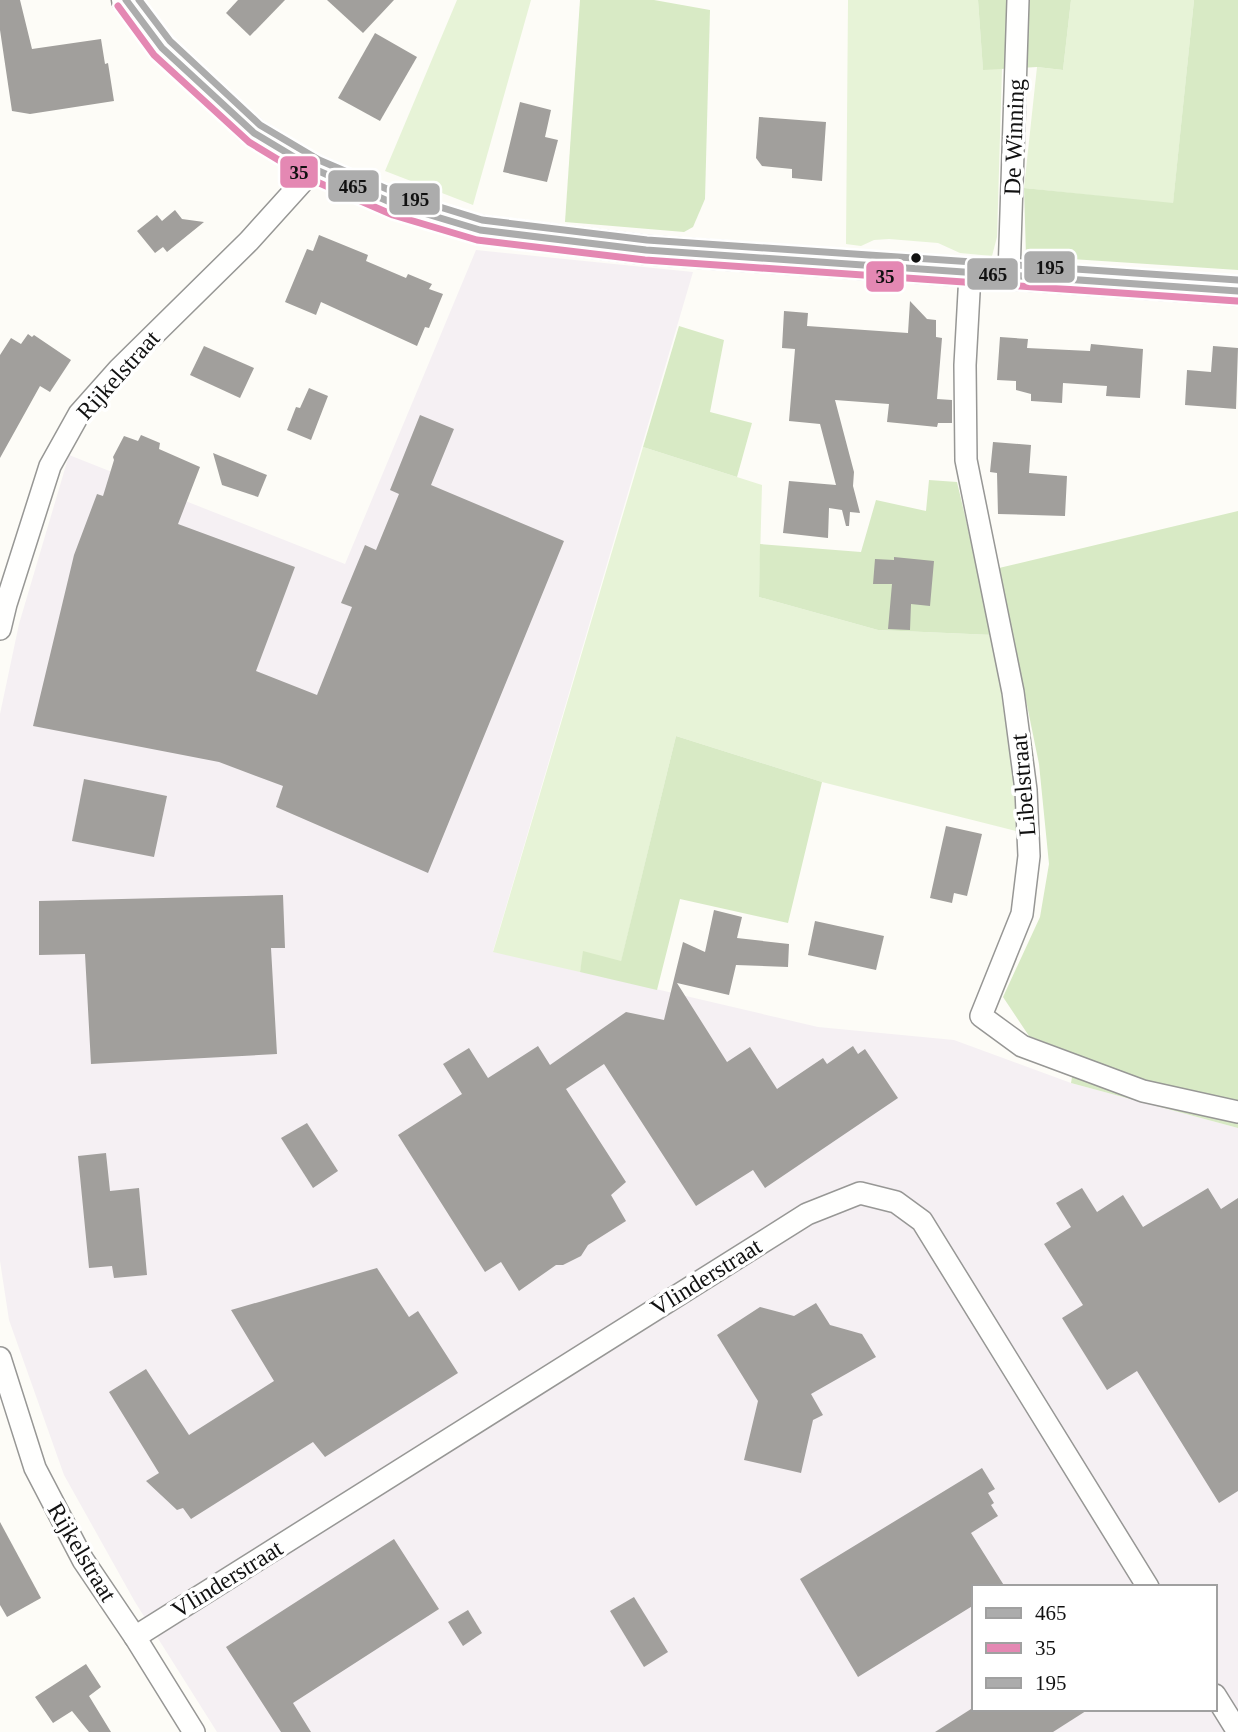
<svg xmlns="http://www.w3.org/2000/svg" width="1238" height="1732" viewBox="0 0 1238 1732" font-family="Georgia,serif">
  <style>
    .industrial { fill: #f5f0f3; fill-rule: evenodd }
    .green { fill: #e7f3d7 }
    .forest { fill: #d8eac5 }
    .building { fill: #a19f9c }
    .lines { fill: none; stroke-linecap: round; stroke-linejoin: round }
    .minor-casing { stroke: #979795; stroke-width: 24 }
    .tertiary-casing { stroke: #979795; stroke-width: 31 }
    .minor { stroke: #fffffe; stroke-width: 21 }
    .tertiary { stroke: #fffffe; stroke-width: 28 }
    .bus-1-casing { stroke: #fff; stroke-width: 12 }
    .bus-2-casing { stroke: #fff; stroke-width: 12 }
    .bus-3-casing { stroke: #fff; stroke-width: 12 }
    .bus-1 { stroke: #acacac; stroke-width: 7 }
    .bus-2 { stroke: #e488b3; stroke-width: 7 }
    .bus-3 { stroke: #acacac; stroke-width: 7 }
    .bus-dot { fill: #111; stroke: #fff; stroke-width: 2.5 }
    .labels { text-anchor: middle; stroke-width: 7; stroke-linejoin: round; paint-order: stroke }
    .street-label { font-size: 24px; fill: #111; stroke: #fff }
    .line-badge { stroke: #fff; stroke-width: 2.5 }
    .pale-badge-label { font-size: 19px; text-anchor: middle; font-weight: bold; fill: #111 }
  </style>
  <rect width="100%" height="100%" fill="#fdfcf7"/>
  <path class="industrial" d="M476,250L693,272L493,951L818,1027L954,1040L1071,1083L1238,1128V1732H217L135,1602L64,1475L9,1320L0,1261V714L19,624L69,455L345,564ZM974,1587H1215V1709H974Z"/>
  <g class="green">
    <path d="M457,0H531L473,205L385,171Z"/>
    <path d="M848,0H978L983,69H1002L997,237L992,256L960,253L938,243L889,239L874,240L861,246L846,244Z"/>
    <path d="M1071,0H1194L1173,204L1024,188L1037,67L1063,70Z"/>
    <path d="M643,447L762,485L759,597L878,630L993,635L1014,779L1016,831L822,782L676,736L621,962L584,952L580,972L493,952Z"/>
  </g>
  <g class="forest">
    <path d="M580,0H654L710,10L705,199L693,227L684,232L565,222Z"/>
    <path d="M978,0H1071L1063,70L1037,67L983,70Z"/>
    <path d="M1194,0H1238V270L1026,256L1024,188L1173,203Z"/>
    <path d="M679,326L724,340L710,412L752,423L737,477L643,447Z"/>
    <path d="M929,480L957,482L993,635L878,630L759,597L760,544L861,552L876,500L926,511Z"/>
    <path d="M1238,511V1128L1071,1083L1076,1054L1029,1036L1003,997L1040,917L1049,864L1039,764L999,568Z"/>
    <path d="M676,736L822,782L788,923L680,899L657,990L580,972L583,951L621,961Z"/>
  </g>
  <g class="building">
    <path d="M0,0H20L32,49L101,39L105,64L108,63L114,101L30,114L12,111L0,30Z"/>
    <path d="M238,0H285L250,36L226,13Z"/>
    <path d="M327,0H394L363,33Z"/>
    <path d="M375,33L417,57L380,121L338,98Z"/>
    <path d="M520,102L551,110L545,137L558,140L547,182L503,172Z"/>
    <path d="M759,117L826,122L822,181L792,178V169L762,166L756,158Z"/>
    <path d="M175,210L182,219L204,222L167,252L163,247L155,253L137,231L157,215L162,221Z"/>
    <path d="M319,235L368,255L366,261L406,278L408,274L432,284L429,289L443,294L429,328L425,327L417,346L321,302L316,315L285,302L307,249L313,251Z"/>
    <path d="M910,301L927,319L936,320V337L942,338L937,399L952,400V423H938L937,427L887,422L889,404L835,400L854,472L853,486L860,513L850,512L849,526H846L842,510L829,508L828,538L783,533L789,481L836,485L820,424L789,421L795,349L782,348L784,311L808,313L807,326L908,333Z"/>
    <path d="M28,334L32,337L34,335L71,360L50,392L40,386L0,458V355L11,338L21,344Z"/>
    <path d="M1000,337L1028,339L1027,348L1090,351L1091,344L1143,349L1140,398L1106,396L1107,386L1063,383L1062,403L1031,401V394L1016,390V381L997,380Z"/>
    <path d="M204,346L254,368L240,398L190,375Z"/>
    <path d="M1213,346L1238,348L1236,409L1185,405L1187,370L1211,372Z"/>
    <path d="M309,388L328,396L311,440L287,430L296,407L300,408Z"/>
    <path d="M420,415L454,429L431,485L564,541L428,873L276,807L283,786L219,762L33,726L74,555L97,494L103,496L114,460L113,457L124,436L138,441L141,435L160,443L159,449L200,467L178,524L295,567L256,671L317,695L352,607L341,603L365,545L376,550L399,494L390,490Z"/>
    <path d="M993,442L1031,445L1029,473L1067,476L1065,516L998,514L997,473L990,472Z"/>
    <path d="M213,453L267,475L258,497L222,485Z"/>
    <path d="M894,557L934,561L930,606L911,604L910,630L888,629L892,584H873L875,559L894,560Z"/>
    <path d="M84,779L167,796L154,857L72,841Z"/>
    <path d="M946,826L982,834L967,896L954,893L952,903L930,898Z"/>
    <path d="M283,895L285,948H271L277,1054L91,1064L85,954L39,955V901Z"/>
    <path d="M714,910L742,917L737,938L789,944L788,967L736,965L729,995L677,983L727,1062L750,1047L777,1089L823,1058L827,1064L853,1046L858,1054L865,1049L898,1098L765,1188L753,1170L696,1206L604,1064L566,1089L626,1182L611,1195L626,1221L588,1245L581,1256L563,1265H556L519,1291L501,1262L485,1272L398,1135L462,1094L443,1064L469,1048L488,1078L538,1046L550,1065L626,1012L664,1020L683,942L705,952Z"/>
    <path d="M815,921L884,936L876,970L808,955Z"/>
    <path d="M307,1123L338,1171L313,1188L281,1138Z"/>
    <path d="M106,1153L110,1191L139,1188L147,1275L114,1278L112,1266L89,1268L78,1156Z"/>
    <path d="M1082,1188L1097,1212L1123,1195L1143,1227L1208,1188L1221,1209L1238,1198V1491L1219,1503L1137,1371L1107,1390L1062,1318L1083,1305L1044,1244L1071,1227L1056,1203Z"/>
    <path d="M377,1268L409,1317L418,1311L458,1373L325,1457L313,1442L191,1519L183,1508L177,1510L146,1481L159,1473L109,1392L146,1369L189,1435L274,1381L231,1310Z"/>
    <path d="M816,1303L830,1325L862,1334L876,1357L811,1394L823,1415L813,1420L801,1473L744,1460L758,1401L717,1335L760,1307L794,1316Z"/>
    <path d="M982,1468L995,1489L988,1493L994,1503L991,1505L998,1516L971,1533L1005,1587H974V1605L858,1677L800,1579Z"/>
    <path d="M0,1522L41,1598L7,1617L0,1605Z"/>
    <path d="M394,1539L439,1609L293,1703L311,1732H281L226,1647Z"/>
    <path d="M634,1597L668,1652L644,1667L610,1611Z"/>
    <path d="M468,1610L482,1633L463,1646L448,1622Z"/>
    <path d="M86,1664L101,1687L89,1696L111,1732H89L72,1711L53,1723L35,1697Z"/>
    <path d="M971,1709H1089L1053,1732H935Z"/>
  </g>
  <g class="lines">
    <defs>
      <g id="minor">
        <path d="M970,274L965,365L966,460L1013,692L1026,790L1029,856L1022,914L981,1016L1022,1046L1143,1091L1238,1112"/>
        <path d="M1009,275L1018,0"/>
        <path d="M0,629L6,604L50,466L79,414L119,369L249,241L314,169"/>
        <path d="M0,1358L35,1468L83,1560L135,1637L194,1732"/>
        <path d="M135,1637L807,1214L860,1193L896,1202L922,1221L1148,1587"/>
        <path d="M1215,1695L1238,1732"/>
      </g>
      <path id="tertiary" d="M126,0L162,48L254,133L314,169L397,205L480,230L646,250L1238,291"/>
    </defs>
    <use href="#minor" class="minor-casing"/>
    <use href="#tertiary" class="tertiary-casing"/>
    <use href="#minor" class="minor"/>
    <use href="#tertiary" class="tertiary"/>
    <defs>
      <path id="bus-1" d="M126,0L162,48L254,133L314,169L397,205L480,230L646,250L1238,291"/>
      <path id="bus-2" d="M118,6L154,55L249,142L310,179L393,215L477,240L645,260L1237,301"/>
      <path id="bus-3" d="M139,0L170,41L260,125L319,160L401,195L482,220L647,240L1238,280"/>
    </defs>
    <use href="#bus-1" class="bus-1-casing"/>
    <use href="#bus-2" class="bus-2-casing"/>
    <use href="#bus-3" class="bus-3-casing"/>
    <use href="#bus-1" class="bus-1"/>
    <use href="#bus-2" class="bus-2"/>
    <use href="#bus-3" class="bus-3"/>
  </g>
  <circle class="bus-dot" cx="916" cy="258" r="6"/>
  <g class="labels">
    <g class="street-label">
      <text transform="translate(1014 137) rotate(-88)" y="8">De Winning</text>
      <text transform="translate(118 375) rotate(-48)" y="8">Rijkelstraat</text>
      <text transform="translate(1023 785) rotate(-95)" y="8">Libelstraat</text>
      <text transform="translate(706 1277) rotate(-32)" y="8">Vlinderstraat</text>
      <text transform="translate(82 1552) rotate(59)" y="8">Rijkelstraat</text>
      <text transform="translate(227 1579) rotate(-32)" y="8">Vlinderstraat</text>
    </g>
  </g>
  <g class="line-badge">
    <rect x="279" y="155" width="40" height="34" rx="7" fill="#e488b3"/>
    <rect x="327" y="169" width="53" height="34" rx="7" fill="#acacac"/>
    <rect x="388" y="182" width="53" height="34" rx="7" fill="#acacac"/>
    <rect x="1023" y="250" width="53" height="34" rx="7" fill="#acacac"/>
    <rect x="966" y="257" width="53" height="34" rx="7" fill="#acacac"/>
    <rect x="865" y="260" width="40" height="33" rx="7" fill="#e488b3"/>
  </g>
  <g class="pale-badge-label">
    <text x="299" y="179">35</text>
    <text x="353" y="193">465</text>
    <text x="415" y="206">195</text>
    <text x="1050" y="274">195</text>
    <text x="993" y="281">465</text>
    <text x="885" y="283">35</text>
  </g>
  <rect x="972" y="1585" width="245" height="126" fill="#ffffff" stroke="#a0a0a0" stroke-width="2"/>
  <rect x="986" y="1608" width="35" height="10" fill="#acacac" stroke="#a0a0a0" stroke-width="2"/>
  <text x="1035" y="1620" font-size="21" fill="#111111">465</text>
  <rect x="986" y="1643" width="35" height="10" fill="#e488b3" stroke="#a0a0a0" stroke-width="2"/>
  <text x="1035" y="1655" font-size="21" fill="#111111">35</text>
  <rect x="986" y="1678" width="35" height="10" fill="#acacac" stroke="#a0a0a0" stroke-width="2"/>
  <text x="1035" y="1690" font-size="21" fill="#111111">195</text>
</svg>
